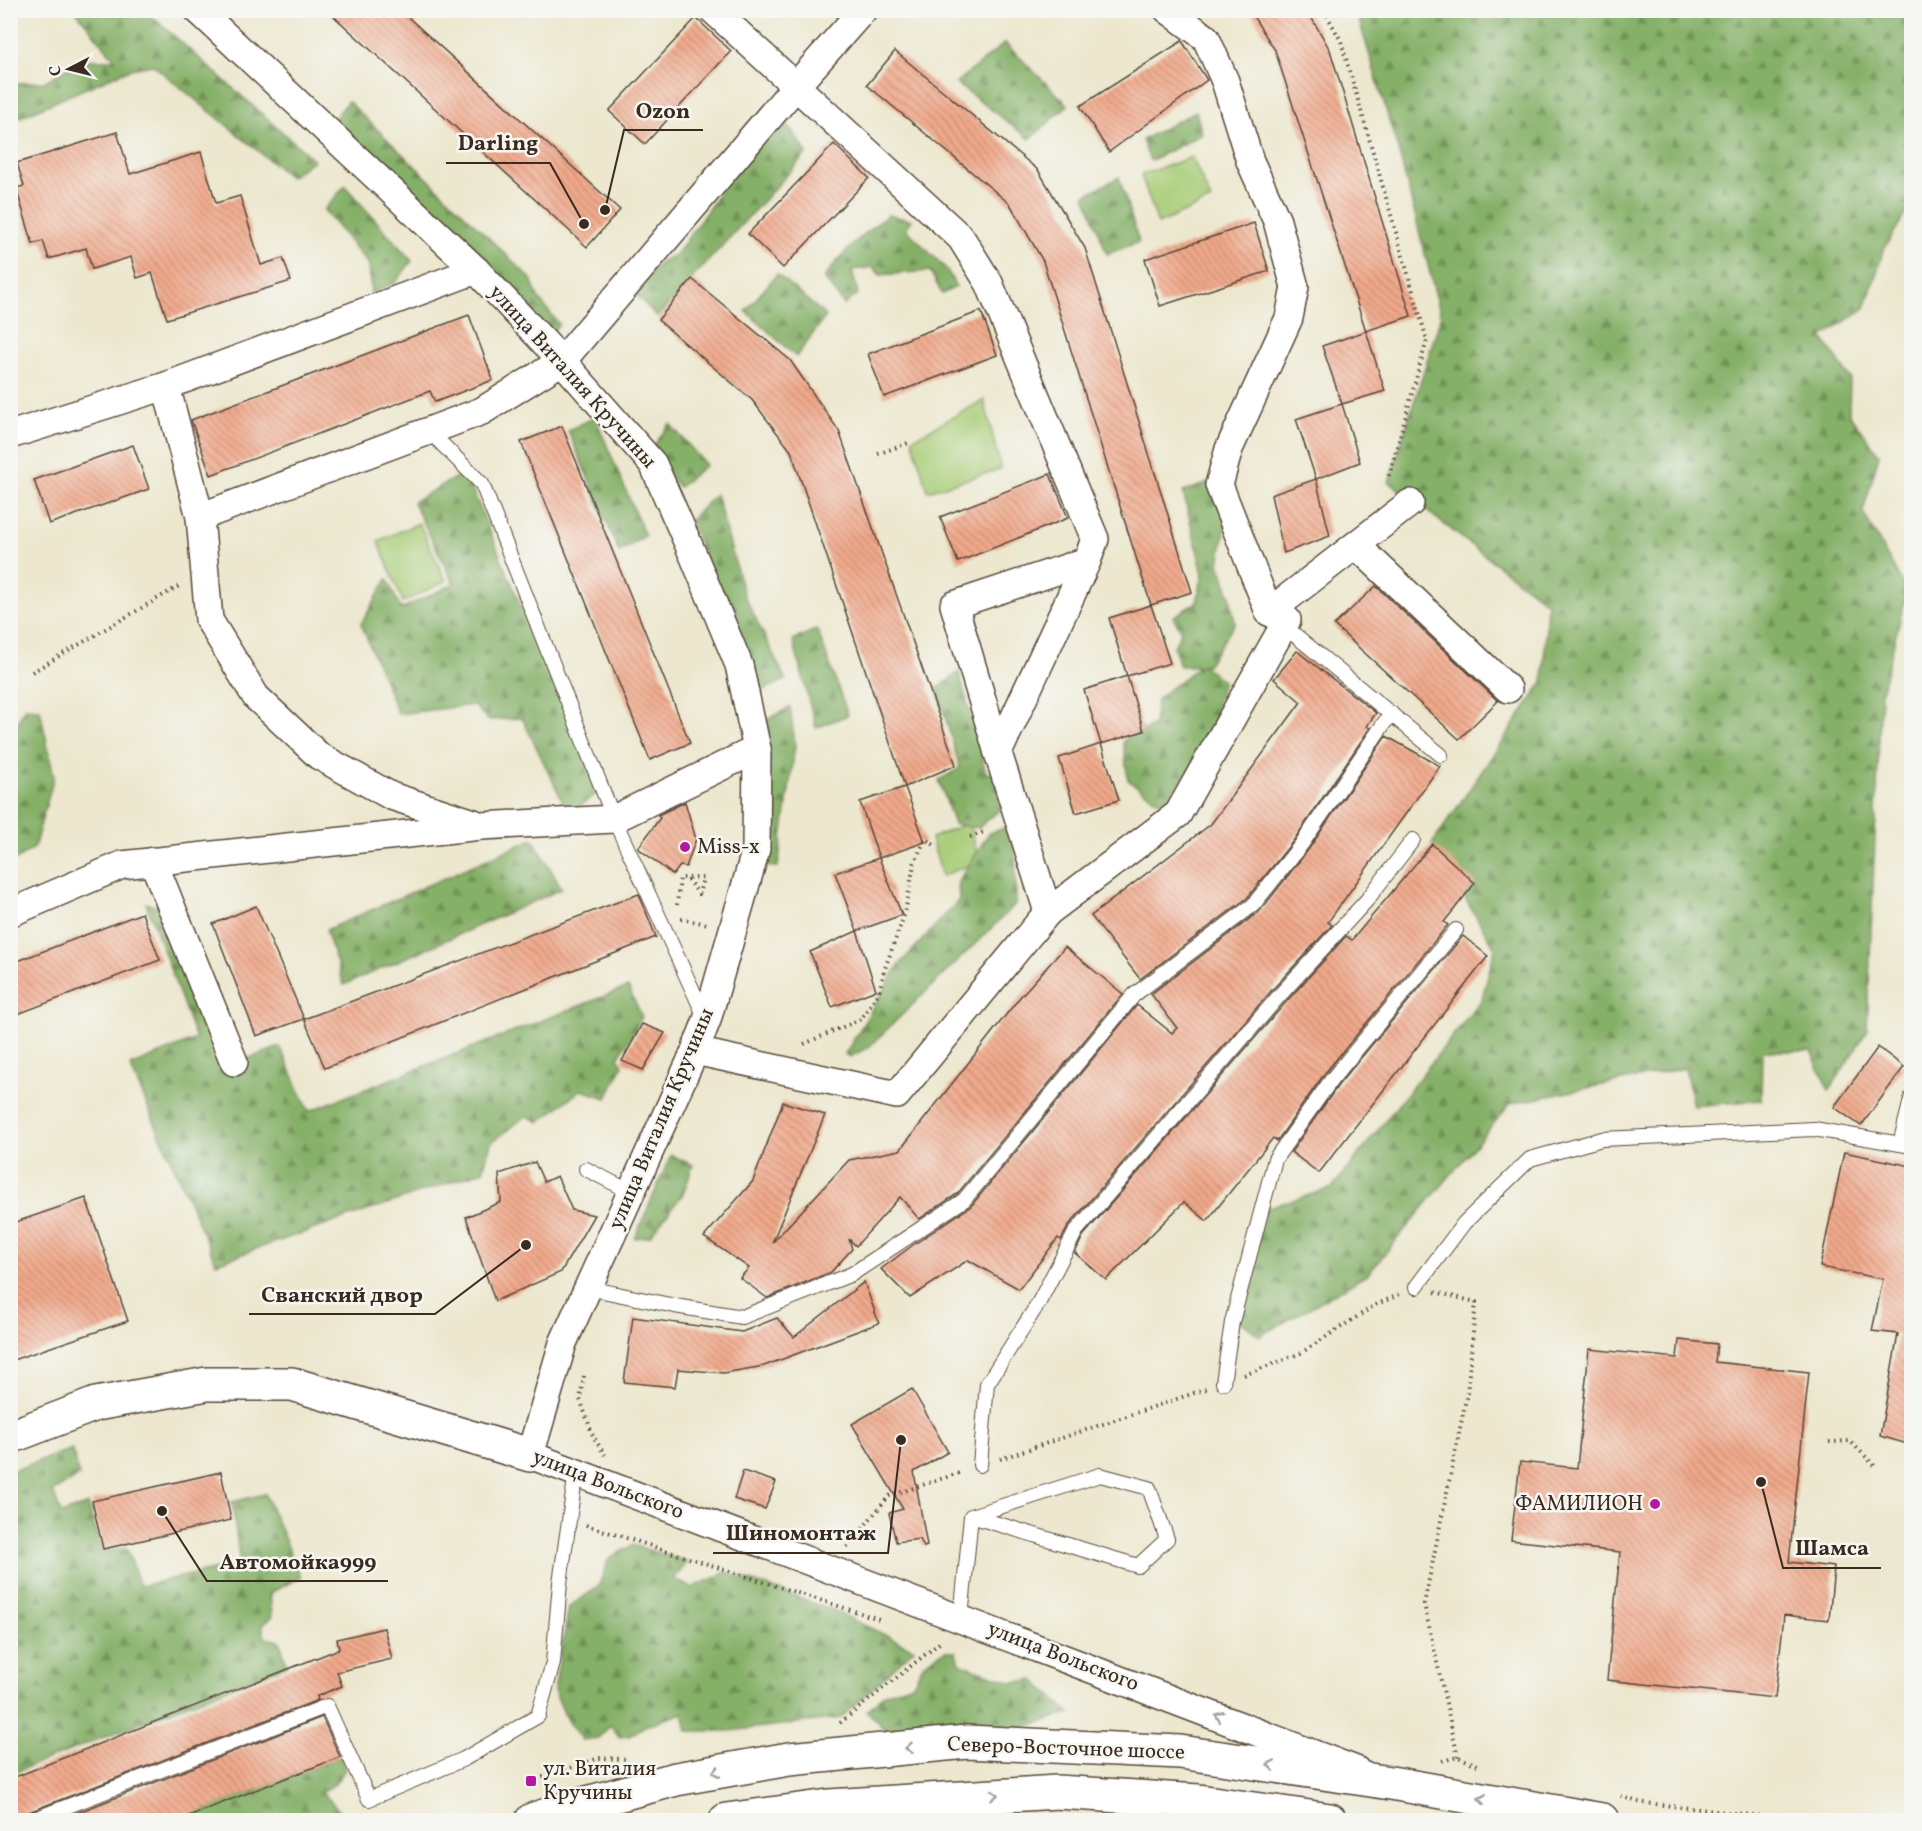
<svg xmlns="http://www.w3.org/2000/svg" width="1922" height="1831" font-family="Vollkorn,serif">
  <defs>
    <pattern id="forest-firs" width="22" height="20" patternUnits="userSpaceOnUse" patternTransform="scale(1.5)"><rect width="22" height="20" fill="#85b067"/><path d="M5 1l3.5 6h-7zM16 11l3.5 6h-7z" fill="#6e8f54"/></pattern>
    <pattern id="building-back-hatch" width="6" height="6" patternUnits="userSpaceOnUse" patternTransform="scale(1.5)"><rect width="6" height="6" fill="#f1a98b"/><path d="M-1 5l2 2M0 0l6 6M5-1l2 2" fill="none" stroke="#c48a71"/></pattern>
  </defs>
  <rect width="100%" height="100%" fill="#f6f6f2"/>
  <filter id="ink" filterUnits="userSpaceOnUse"><feTurbulence type="fractalNoise" baseFrequency=".0167" numOctaves="2"/><feDisplacementMap in="SourceGraphic" scale="12" xChannelSelector="R" yChannelSelector="G"/><feConvolveMatrix kernelMatrix="1 2 1 2 8 2 1 2 1" color-interpolation-filters="sRGB"/></filter>
  <filter id="wash" filterUnits="userSpaceOnUse"><feTurbulence type="fractalNoise" baseFrequency=".008" numOctaves="4" result="noise"/><feDisplacementMap in="SourceGraphic" scale="24" xChannelSelector="R" yChannelSelector="G"/><feGaussianBlur stdDeviation="1.35" result="paint"/><feColorMatrix in="noise" values="0 0 0 0 0 0 0 0 0 0 0 0 0 0 0 0 0 1.4 0 .05"/><feComposite in="paint" operator="in"/></filter>
  <g filter="url(#wash)">
    <rect width="100%" height="100%" fill="#ece7ce"/>
    <g fill="#a7cc76" stroke="#717b4a" stroke-width="1.5">
      <path d="M 1192,157 L 1211,200 L 1158,224 L 1141,175 Z"/>
      <path d="M 984,400 L 1001,469 L 928,491 L 912,439 Z"/>
      <path d="M 419,523 L 446,581 L 403,602 L 378,541 Z"/>
      <path d="M 969,823 L 979,861 L 942,876 L 931,838 Z"/>
    </g>
    <g fill="url(#forest-firs)" stroke="#606d42" stroke-width="1.5">
      <path d="M 76,11 L 146,11 L 314,160 L 290,177 L 153,65 L 130,69 L 11,121 L 11,83 L 44,82 L 81,60 L 115,60 Z"/>
      <path d="M 1359,11 L 1911,11 L 1911,205 L 1885,247 L 1865,308 L 1822,337 L 1850,378 L 1849,414 L 1879,455 L 1863,512 L 1907,592 L 1881,693 L 1867,1031 L 1829,1091 L 1811,1051 L 1762,1051 L 1761,1100 L 1693,1106 L 1685,1068 L 1510,1104 L 1367,1275 L 1260,1336 L 1239,1320 L 1266,1208 L 1332,1188 L 1482,999 L 1495,948 L 1432,844 L 1543,682 L 1547,603 L 1389,482 L 1441,316 L 1399,153 L 1359,20 Z"/>
      <path d="M 1005,43 L 1068,105 L 1030,139 L 956,83 Z"/>
      <path d="M 348,101 L 531,279 L 538,298 L 559,324 L 549,337 L 329,126 Z"/>
      <path d="M 1196,111 L 1202,134 L 1150,161 L 1142,140 Z"/>
      <path d="M 786,122 L 807,153 L 657,317 L 632,290 L 662,261 L 677,254 L 755,142 Z"/>
      <path d="M 1119,177 L 1139,242 L 1107,254 L 1085,195 Z"/>
      <path d="M 345,186 L 412,261 L 395,283 L 371,293 L 369,265 L 324,210 Z"/>
      <path d="M 888,215 L 912,220 L 906,229 L 947,270 L 956,287 L 942,294 L 930,271 L 880,275 L 873,267 L 852,270 L 858,294 L 844,305 L 824,278 C 842,253 863,233 888,215 Z"/>
      <path d="M 777,274 L 826,316 L 796,357 L 746,311 Z"/>
      <path d="M 595,417 L 645,536 L 619,552 L 568,430 Z"/>
      <path d="M 670,424 L 706,465 L 679,487 L 649,452 Z"/>
      <path d="M 465,472 L 599,792 L 569,814 L 522,718 L 488,720 L 473,705 L 398,714 L 361,624 L 387,579 L 401,609 L 454,584 L 413,502 Z"/>
      <path d="M 1208,483 L 1227,520 L 1219,563 L 1230,596 L 1235,623 L 1207,665 L 1202,665 L 1223,681 L 1215,711 L 1218,732 L 1163,804 L 1128,780 L 1123,741 L 1154,725 L 1157,699 L 1199,666 L 1180,666 L 1174,647 L 1181,631 L 1173,617 L 1197,602 L 1203,574 L 1183,492 Z"/>
      <path d="M 716,494 L 744,595 L 786,680 L 755,694 L 690,520 Z"/>
      <path d="M 817,629 L 848,715 L 816,728 L 793,640 Z"/>
      <path d="M 959,672 L 986,773 L 996,774 L 1001,809 L 978,828 L 954,824 L 939,780 L 960,768 L 937,689 Z"/>
      <path d="M 790,707 L 795,746 L 778,867 L 760,866 L 763,722 Z"/>
      <path d="M 24,708 L 40,709 L 54,777 L 34,848 L 11,863 L 11,738 Z"/>
      <path d="M 1015,825 L 1016,904 L 869,1047 L 850,1057 L 845,1054 L 899,965 L 959,900 L 958,882 L 989,833 Z"/>
      <path d="M 533,839 L 562,889 L 344,985 L 326,930 Z"/>
      <path d="M 146,903 L 180,916 L 239,1062 L 280,1047 L 309,1111 L 628,987 L 642,1017 L 618,1058 L 623,1065 L 607,1098 L 581,1090 L 539,1122 L 526,1116 L 491,1143 L 483,1171 L 216,1263 L 130,1066 L 196,1039 Z"/>
      <path d="M 671,1155 L 693,1165 L 683,1194 L 650,1236 L 635,1238 Z"/>
      <path d="M 72,1449 L 79,1476 L 53,1491 L 61,1514 L 88,1504 L 101,1552 L 127,1548 L 140,1586 L 240,1564 L 232,1502 L 265,1494 L 301,1577 L 270,1593 L 272,1617 L 262,1625 L 265,1638 L 280,1641 L 287,1665 L 11,1774 L 11,1471 Z"/>
      <path d="M 633,1545 L 688,1562 L 674,1579 L 692,1588 L 726,1572 L 833,1610 L 914,1649 L 841,1718 L 729,1731 L 687,1731 L 683,1713 L 645,1726 L 629,1736 L 619,1737 L 611,1725 L 598,1738 L 582,1740 L 567,1720 L 554,1690 L 569,1607 L 599,1586 L 609,1558 Z"/>
      <path d="M 944,1651 L 955,1651 L 961,1664 L 1012,1682 L 1034,1680 L 1070,1713 L 1026,1727 L 886,1731 L 867,1711 L 884,1694 L 913,1684 L 924,1663 Z"/>
      <path d="M 340,1757 L 345,1770 L 335,1784 L 322,1792 L 345,1817 L 345,1820 L 176,1820 Z"/>
    </g>
    <g id="blocks">
      <g fill="url(#building-back-hatch)">
        <path d="M 327,10 L 400,10 L 620,210 L 587,247 Z"/>
        <path d="M 1249,10 L 1307,10 L 1330,50 L 1411,316 L 1366,331 L 1275,50 Z"/>
        <path d="M 696,18 L 731,51 L 645,144 L 609,111 Z"/>
        <path d="M 1182,41 L 1207,80 L 1109,152 L 1080,106 Z"/>
        <path d="M 895,51 L 1038,170 L 1085,248 L 1192,592 L 1151,605 L 1043,261 L 1010,204 L 867,85 Z"/>
        <path d="M 117,132 L 130,174 L 201,152 L 216,203 L 240,196 L 261,265 L 283,258 L 291,281 L 167,319 L 152,273 L 137,278 L 131,257 L 92,269 L 86,248 L 49,259 L 43,241 L 33,244 L 16,188 L 24,186 L 17,163 Z"/>
        <path d="M 834,144 L 869,178 L 783,268 L 748,234 Z"/>
        <path d="M 1254,223 L 1269,271 L 1160,306 L 1145,259 Z"/>
        <path d="M 692,279 L 790,360 L 839,431 L 956,765 L 905,787 L 791,451 L 752,400 L 658,320 Z"/>
        <path d="M 981,311 L 997,355 L 884,397 L 868,354 Z"/>
        <path d="M 469,315 L 493,380 L 435,402 L 430,391 L 211,475 L 191,420 Z"/>
        <path d="M 1366,331 L 1385,391 L 1342,404 L 1322,346 Z"/>
        <path d="M 1342,404 L 1360,462 L 1316,479 L 1296,419 Z"/>
        <path d="M 562,426 L 690,743 L 650,760 L 521,442 Z"/>
        <path d="M 133,445 L 149,489 L 49,524 L 34,480 Z"/>
        <path d="M 1050,474 L 1068,518 L 958,562 L 940,517 Z"/>
        <path d="M 1316,479 L 1330,536 L 1284,553 L 1271,495 Z"/>
        <path d="M 1376,586 L 1498,701 L 1459,739 L 1334,625 Z"/>
        <path d="M 1151,605 L 1170,663 L 1127,676 L 1109,618 Z"/>
        <path d="M 1297,651 L 1376,713 L 1367,726 L 1370,728 L 1294,840 L 1247,898 L 1140,979 L 1091,916 L 1211,824 L 1301,702 L 1274,679 Z"/>
        <path d="M 1127,676 L 1144,731 L 1101,744 L 1084,690 Z"/>
        <path d="M 1386,736 L 1440,766 L 1328,922 L 1332,925 L 1272,990 L 1069,1225 L 1061,1240 L 1058,1238 L 1019,1289 L 968,1260 L 910,1298 L 881,1269 L 913,1245 L 971,1206 L 1137,1005 L 1172,1033 L 1177,1028 L 1151,994 L 1260,911 L 1308,850 Z"/>
        <path d="M 1101,744 L 1119,800 L 1076,813 L 1059,758 Z"/>
        <path d="M 905,787 L 925,842 L 879,858 L 860,802 Z"/>
        <path d="M 685,802 L 696,839 L 686,867 L 680,866 L 673,875 L 638,848 L 660,818 L 658,815 Z"/>
        <path d="M 1432,844 L 1475,883 L 1444,922 L 1448,925 L 1325,1073 L 1277,1141 L 1273,1138 L 1207,1221 L 1184,1202 L 1106,1280 L 1075,1253 L 1083,1236 L 1286,1002 L 1346,936 L 1352,940 Z"/>
        <path d="M 879,858 L 902,915 L 857,931 L 835,873 Z"/>
        <path d="M 639,894 L 656,937 L 325,1068 L 304,1019 Z"/>
        <path d="M 256,906 L 304,1019 L 256,1036 L 213,924 Z"/>
        <path d="M 142,913 L 160,960 L 10,1017 L 10,964 Z"/>
        <path d="M 857,931 L 876,990 L 832,1007 L 810,952 Z"/>
        <path d="M 1463,936 L 1488,956 L 1319,1173 L 1291,1152 L 1339,1084 Z"/>
        <path d="M 1065,947 L 1123,994 L 958,1193 L 919,1219 L 900,1197 L 856,1246 L 849,1239 L 852,1249 L 831,1272 L 767,1298 L 740,1278 L 749,1268 L 704,1237 L 753,1181 L 783,1102 L 825,1115 L 772,1243 L 849,1160 L 900,1150 L 1020,997 Z"/>
        <path d="M 642,1024 L 665,1033 L 643,1070 L 622,1061 Z"/>
        <path d="M 1878,1047 L 1904,1067 L 1861,1126 L 1834,1107 Z"/>
        <path d="M 1844,1152 L 1911,1166 L 1911,1445 L 1880,1436 L 1898,1334 L 1872,1331 L 1883,1279 L 1820,1267 Z"/>
        <path d="M 535,1162 L 544,1182 L 557,1176 L 572,1210 L 594,1215 L 561,1272 L 495,1301 L 466,1217 L 501,1202 L 499,1174 Z"/>
        <path d="M 86,1198 L 128,1321 L 10,1361 L 10,1224 Z"/>
        <path d="M 864,1282 L 879,1323 L 764,1366 L 724,1373 L 678,1369 L 675,1387 L 624,1382 L 633,1317 L 742,1332 L 777,1318 L 794,1337 Z"/>
        <path d="M 1679,1340 L 1717,1344 L 1715,1362 L 1809,1372 L 1789,1562 L 1834,1567 L 1829,1620 L 1784,1615 L 1775,1698 L 1607,1680 L 1620,1552 L 1511,1540 L 1520,1462 L 1577,1468 L 1589,1349 L 1677,1358 Z"/>
        <path d="M 912,1389 L 948,1452 L 914,1472 L 927,1546 L 924,1547 L 920,1539 L 896,1542 L 889,1513 L 903,1509 L 852,1424 Z"/>
        <path d="M 743,1471 L 776,1482 L 765,1509 L 734,1499 Z"/>
        <path d="M 221,1472 L 231,1520 L 103,1549 L 92,1501 Z"/>
        <path d="M 384,1628 L 392,1659 L 337,1672 L 342,1686 L 317,1696 L 318,1700 L 29,1812 L 25,1815 L 23,1821 L 10,1821 L 10,1779 L 339,1649 L 337,1639 Z"/>
        <path d="M 322,1717 L 340,1757 L 176,1821 L 56,1821 Z"/>
      </g>
    </g>
  </g>
  <g filter="url(#ink)">
    <use href="#blocks" fill-opacity="0" stroke="#564638" stroke-width="1.5"/>
    <g fill="none" stroke-linecap="round" stroke-linejoin="round">
      <g stroke="#564638" stroke-width="16">
        <g id="lane">
          <path d="M 429,431 L 482,484 L 614,819 L 706,1019"/>
          <path d="M 1284,626 L 1441,755"/>
          <path d="M 1900,1144 L 1912,1096"/>
          <path d="M 586,1169 L 631,1192"/>
          <path d="M 1416,1287 L 1464,1223 L 1530,1159 L 1602,1139 L 1814,1129 L 1912,1146"/>
          <path d="M 588,1288 L 675,1306 L 742,1317 L 852,1274 L 964,1200 L 1134,995 L 1253,905 L 1301,845 L 1391,713"/>
          <path d="M 1223,1383 L 1232,1322 L 1275,1159 L 1332,1079 L 1456,930"/>
          <path d="M 980,1465 L 987,1384 L 1038,1304 L 1076,1231 L 1279,996 L 1367,900 L 1413,840"/>
          <path d="M 961,1618 L 971,1516 L 1100,1475 L 1149,1488 L 1167,1539 L 1138,1566 L 971,1516"/>
          <path d="M 32,1820 L 327,1706 L 369,1799 L 464,1759 L 538,1716 L 553,1663 L 560,1583 L 576,1472"/>
        </g>
      </g>
      <g stroke="#564638" stroke-width="30">
        <g id="street">
          <path d="M 198,10 L 476,270 L 562,361 L 653,464 L 694,557 L 739,665 L 757,749 L 756,849 L 707,1020 L 695,1051 L 563,1343 L 530,1455 L 1356,1770"/>
          <path d="M 713,10 L 961,238 L 989,283 L 1095,539 L 1087,561 L 998,753 L 1048,912"/>
          <path d="M 166,386 L 200,517 L 209,620 L 256,697 L 319,756 L 391,796 L 474,823"/>
          <path d="M 10,435 L 166,386 L 476,270"/>
          <path d="M 200,517 L 482,411 L 562,361 L 795,87 L 863,10"/>
          <path d="M 1356,545 L 1508,689"/>
          <path d="M 1269,612 L 1410,503"/>
          <path d="M 998,753 L 954,605 L 1087,561"/>
          <path d="M 153,861 L 234,1062"/>
          <path d="M 10,913 L 122,865 L 481,826 L 614,819 L 757,749"/>
          <path d="M 695,1051 L 897,1095 L 1048,912 L 1178,814 L 1287,620 L 1269,612 L 1219,485 L 1229,449 L 1289,318 L 1295,287 L 1277,221 L 1250,161 L 1225,81 L 1206,38 L 1168,10"/>
        </g>
      </g>
      <g stroke="#564638" stroke-width="36">
        <path id="secondary" d="M 10,1437 L 96,1404 L 207,1384 L 292,1384 L 530,1455"/>
      </g>
      <g stroke="#564638" stroke-width="36">
        <g id="primary">
          <path d="M 532,1820 L 565,1809 L 676,1779 L 789,1759 L 967,1742 L 1180,1752 L 1391,1783 L 1602,1820"/>
          <path d="M 726,1820 L 829,1806 L 1057,1792 L 1199,1801 L 1330,1820"/>
        </g>
      </g>
      <g stroke="#564638" stroke-width="4" stroke-dasharray="1.5 4.5" stroke-linecap="butt">
        <path d="M 1324,10 L 1341,41 L 1427,340 L 1388,479"/>
        <path d="M 878,454 L 911,442"/>
        <path d="M 32,672 L 179,586"/>
        <path d="M 970,837 L 984,832"/>
        <path d="M 677,905 L 680,878 L 703,878 L 699,894 L 687,879"/>
        <path d="M 681,919 L 708,924"/>
        <path d="M 804,1044 L 861,1019 L 879,992 L 884,971 L 905,913 L 914,864 L 925,839 L 936,846"/>
        <path d="M 1435,1292 L 1476,1302 L 1467,1394 L 1424,1604 L 1458,1757"/>
        <path d="M 1244,1375 L 1301,1353 L 1377,1304 L 1399,1295"/>
        <path d="M 584,1376 L 580,1399 L 593,1436 L 605,1455"/>
        <path d="M 1829,1442 L 1850,1441 L 1876,1467"/>
        <path d="M 1000,1459 L 1206,1389"/>
        <path d="M 586,1525 L 882,1620"/>
        <path d="M 847,1547 L 889,1496 L 962,1472"/>
        <path d="M 840,1723 L 942,1641"/>
        <path d="M 1442,1761 L 1458,1757 L 1480,1766"/>
        <path d="M 531,1781 L 599,1758 L 628,1759"/>
        <path d="M 1621,1796 L 1637,1802 L 1796,1820"/>
      </g>
      <use href="#lane" stroke="#fff" stroke-width="14"/>
      <use href="#street" stroke="#fff" stroke-width="27"/>
      <use href="#secondary" stroke="#fff" stroke-width="33"/>
      <use href="#primary" stroke="#fff" stroke-width="33"/>
    </g>
    <defs><path id="oneway-chevron" d="M-2-3.5L2.5 0L-2 3.5" fill="none" stroke-width="1.6" stroke-linecap="round" stroke-linejoin="round" transform="scale(1.5)"/></defs>
    <g stroke="#a79f9a">
      <use href="#oneway-chevron" transform="translate(1219 1716) rotate(-159)"/>
      <use href="#oneway-chevron" transform="translate(909 1748) rotate(175)"/>
      <use href="#oneway-chevron" transform="translate(1271 1765) rotate(-171)"/>
      <use href="#oneway-chevron" transform="translate(716 1772) rotate(170)"/>
      <use href="#oneway-chevron" transform="translate(994 1795) rotate(-3)"/>
      <use href="#oneway-chevron" transform="translate(1482 1799) rotate(-170)"/>
    </g>
  </g>
  <g fill="#b5179e" stroke="#f6f6f2" stroke-width="2">
    <circle cx="685" cy="847" r="6"/>
    <circle cx="1655" cy="1504" r="6"/>
    <rect x="525" y="1775" width="12" height="12" rx="3"/>
  </g>
  <g text-anchor="middle" dominant-baseline="central" stroke-width="5" stroke-linejoin="round" paint-order="stroke">
    <g font-size="21" fill="#3b2a1e" stroke="#f6f6f2">
      <text transform="translate(572 377) rotate(48)">улица Виталия Кручины</text>
      <text transform="translate(662 1119) rotate(-67)">улица Виталия Кручины</text>
      <text transform="translate(608 1485) rotate(21)">улица Вольского</text>
      <text transform="translate(1063 1657) rotate(21)">улица Вольского</text>
      <text transform="translate(1066 1749) rotate(2)">Северо-Восточное шоссе</text>
    </g>
    <g font-size="21" fill="#3b2a1e" stroke="#f6f6f2" text-anchor="start">
      <text x="697" y="847">Miss-x</text>
      <text x="1643" y="1504" text-anchor="end">ФАМИЛИОН</text>
      <text x="543" y="1769">ул. Виталия<tspan x="543" dy="24">Кручины</tspan></text>
    </g>
  </g>
  <path fill="none" stroke="#3b2a1e" stroke-width="2" d="M605 210L624 130H703M584 224L550 163H446M526 1245L435 1314H249M901 1440L888 1553H713M1761 1482L1783 1568H1881M162 1511L207 1581H388"/>
  <g fill="#3b2a1e" stroke="#f6f6f2" stroke-width="2">
    <circle cx="605" cy="210" r="6"/>
    <circle cx="584" cy="224" r="6"/>
    <circle cx="526" cy="1245" r="6"/>
    <circle cx="901" cy="1440" r="6"/>
    <circle cx="1761" cy="1482" r="6"/>
    <circle cx="162" cy="1511" r="6"/>
  </g>
  <g font-size="22" text-anchor="middle" font-weight="bold" fill="#3b2a1e" stroke="#f6f6f2" stroke-width="5" stroke-linejoin="round" paint-order="stroke">
    <text x="663" y="118">Ozon</text>
    <text x="498" y="150">Darling</text>
    <text x="342" y="1302">Сванский двор</text>
    <text x="801" y="1540">Шиномонтаж</text>
    <text x="1832" y="1555">Шамса</text>
    <text x="298" y="1569">Автомойка999</text>
  </g>
  <rect width="1922" height="1831" fill="none" stroke="#f6f6f2" stroke-width="36"/>
  <g transform="translate(69 69) rotate(263)" stroke="#f6f6f2" stroke-width="4.5" paint-order="stroke">
  <path d="M0-4.5L10 22L0 15L-10 22Z" fill="#3b2a1e"/>
  <text y="-9" font-size="16" font-weight="bold" text-anchor="middle" fill="#3b2a1e">С</text>
  </g>
</svg>
